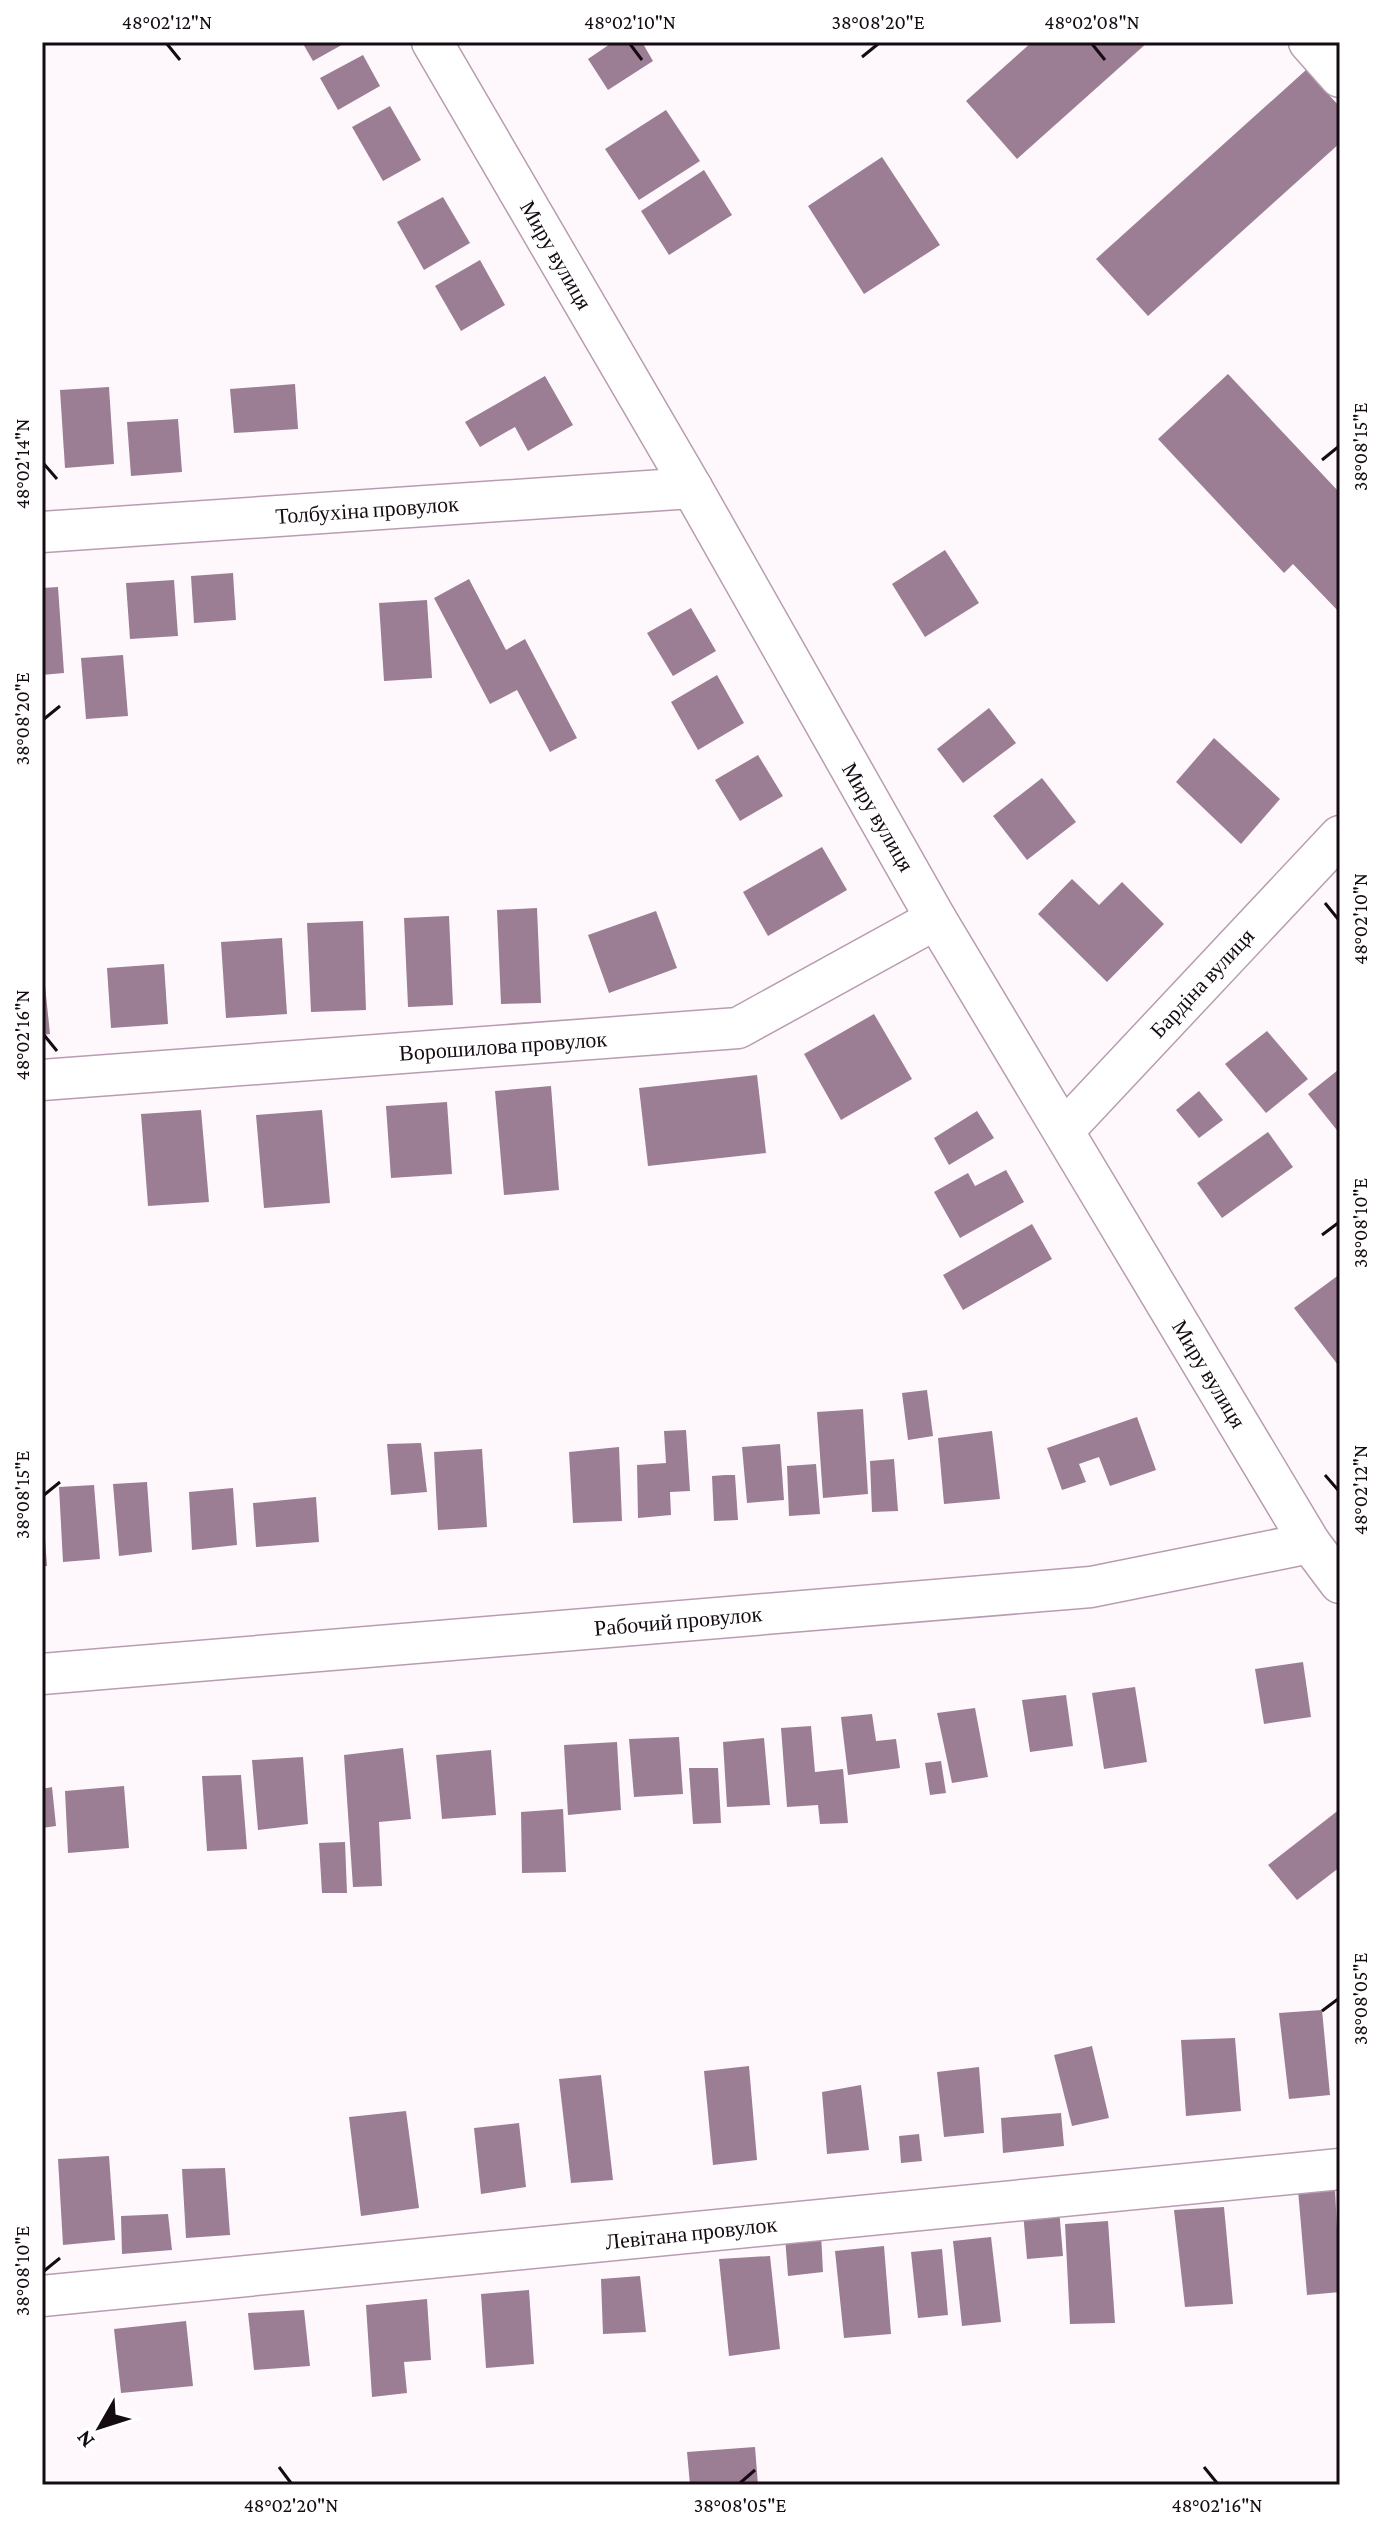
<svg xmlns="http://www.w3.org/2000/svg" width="1382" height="2527" font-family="'Crimson Pro',serif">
  <rect width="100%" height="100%" fill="#fef8fc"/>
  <g fill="#9b7e93">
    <path d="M 302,42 L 347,42 L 313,61 Z"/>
    <path d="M 613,42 L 642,42 L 653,61 L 608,90 L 588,59 Z"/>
    <path d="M 1032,42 L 1148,42 L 1017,159 L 966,101 Z"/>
    <path d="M 363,55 L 380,86 L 338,110 L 320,78 Z"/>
    <path d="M 1306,70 L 1340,107 L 1340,143 L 1148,316 L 1096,259 Z"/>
    <path d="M 390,106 L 421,160 L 383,181 L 352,127 Z"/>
    <path d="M 666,110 L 700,161 L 639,200 L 605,149 Z"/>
    <path d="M 882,157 L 940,245 L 864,294 L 808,206 Z"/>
    <path d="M 704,170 L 732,215 L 669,255 L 641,211 Z"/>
    <path d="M 443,197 L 470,243 L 424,270 L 397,222 Z"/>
    <path d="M 480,260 L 505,305 L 461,331 L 435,286 Z"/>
    <path d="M 1228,374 L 1340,493 L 1340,613 L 1293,564 L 1284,573 L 1158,439 Z"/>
    <path d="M 545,376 L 573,425 L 528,451 L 515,427 L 480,447 L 465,422 Z"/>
    <path d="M 295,384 L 298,429 L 234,433 L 230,389 Z"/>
    <path d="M 109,387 L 114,464 L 65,468 L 60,390 Z"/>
    <path d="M 178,419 L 182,472 L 131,476 L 127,422 Z"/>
    <path d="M 945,550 L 979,603 L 925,637 L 892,584 Z"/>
    <path d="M 233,573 L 236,620 L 194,623 L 191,576 Z"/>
    <path d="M 469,579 L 506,650 L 525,639 L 577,738 L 550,752 L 517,690 L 490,704 L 434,598 Z"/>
    <path d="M 174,580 L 178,636 L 130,639 L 126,583 Z"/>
    <path d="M 58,587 L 64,673 L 42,675 L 42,588 Z"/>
    <path d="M 427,600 L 432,678 L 384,681 L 379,603 Z"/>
    <path d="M 691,608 L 716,651 L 673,676 L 647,633 Z"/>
    <path d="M 123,655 L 128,716 L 86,719 L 81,658 Z"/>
    <path d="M 717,675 L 744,723 L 698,750 L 671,702 Z"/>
    <path d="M 989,708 L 1016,743 L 963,783 L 937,749 Z"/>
    <path d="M 1214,738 L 1280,799 L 1241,844 L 1176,782 Z"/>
    <path d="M 758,755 L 783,796 L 740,821 L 715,780 Z"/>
    <path d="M 1042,778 L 1076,822 L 1027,860 L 993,816 Z"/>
    <path d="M 822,847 L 847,890 L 768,936 L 743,892 Z"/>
    <path d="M 1072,879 L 1099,905 L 1122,882 L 1164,924 L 1107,982 L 1038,914 Z"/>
    <path d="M 537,908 L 541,1003 L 501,1004 L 497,910 Z"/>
    <path d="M 656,911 L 677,968 L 609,993 L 588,935 Z"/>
    <path d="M 449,916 L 453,1005 L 408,1007 L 404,918 Z"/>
    <path d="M 363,921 L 366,1010 L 311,1012 L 307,923 Z"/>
    <path d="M 282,938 L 287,1014 L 226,1018 L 221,942 Z"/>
    <path d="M 42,956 L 50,1034 L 42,1035 Z"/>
    <path d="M 164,964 L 168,1024 L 111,1028 L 107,968 Z"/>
    <path d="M 874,1014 L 912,1079 L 841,1120 L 804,1054 Z"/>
    <path d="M 1267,1031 L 1308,1079 L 1266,1113 L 1225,1064 Z"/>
    <path d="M 1338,1070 L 1340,1072 L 1340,1134 L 1308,1094 Z"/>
    <path d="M 757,1075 L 766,1153 L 648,1166 L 639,1088 Z"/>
    <path d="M 551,1086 L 559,1190 L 504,1195 L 495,1091 Z"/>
    <path d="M 1199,1091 L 1223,1120 L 1199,1138 L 1176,1110 Z"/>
    <path d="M 447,1102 L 452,1174 L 391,1178 L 386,1106 Z"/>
    <path d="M 201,1110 L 209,1202 L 148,1206 L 141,1114 Z"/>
    <path d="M 322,1110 L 330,1203 L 264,1208 L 256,1115 Z"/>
    <path d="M 977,1111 L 994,1138 L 949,1165 L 934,1138 Z"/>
    <path d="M 1268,1132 L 1293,1167 L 1222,1218 L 1197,1183 Z"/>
    <path d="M 1006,1170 L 1024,1202 L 960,1238 L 934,1192 L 968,1173 L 975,1186 Z"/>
    <path d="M 1032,1224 L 1052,1259 L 963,1310 L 943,1275 Z"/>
    <path d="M 1340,1274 L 1340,1363 L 1338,1365 L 1294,1308 Z"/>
    <path d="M 927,1390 L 933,1436 L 908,1440 L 902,1393 Z"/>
    <path d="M 863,1409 L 868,1494 L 823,1498 L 817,1412 Z"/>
    <path d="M 1137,1417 L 1156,1470 L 1110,1486 L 1099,1457 L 1079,1464 L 1086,1482 L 1062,1490 L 1047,1448 Z"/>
    <path d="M 686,1430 L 690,1491 L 670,1492 L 671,1515 L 638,1518 L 637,1465 L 666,1463 L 664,1431 Z"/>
    <path d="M 992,1431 L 1000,1499 L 944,1504 L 938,1438 Z"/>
    <path d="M 421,1443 L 427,1492 L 391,1495 L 387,1444 Z"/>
    <path d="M 780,1444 L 784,1500 L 747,1503 L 742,1447 Z"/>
    <path d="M 619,1447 L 622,1521 L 573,1523 L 569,1452 Z"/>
    <path d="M 482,1449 L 487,1527 L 438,1530 L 434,1452 Z"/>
    <path d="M 894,1459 L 898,1511 L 872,1512 L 870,1461 Z"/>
    <path d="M 816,1464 L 820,1514 L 789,1516 L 787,1466 Z"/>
    <path d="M 725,1475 L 735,1475 L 738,1520 L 714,1521 L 712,1476 Z"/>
    <path d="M 147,1482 L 152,1552 L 119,1556 L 113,1484 Z"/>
    <path d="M 94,1485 L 100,1559 L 63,1562 L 59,1487 Z"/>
    <path d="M 233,1488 L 237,1545 L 192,1550 L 189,1492 Z"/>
    <path d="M 316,1497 L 319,1542 L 256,1547 L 253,1503 Z"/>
    <path d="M 42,1526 L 44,1526 L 47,1566 L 42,1566 Z"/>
    <path d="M 1303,1662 L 1311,1717 L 1264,1724 L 1255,1669 Z"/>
    <path d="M 1135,1687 L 1147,1762 L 1104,1769 L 1092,1693 Z"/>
    <path d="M 1066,1695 L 1073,1746 L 1030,1752 L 1022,1700 Z"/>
    <path d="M 975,1708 L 988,1777 L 952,1783 L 937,1713 Z"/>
    <path d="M 872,1714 L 876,1741 L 896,1739 L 900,1768 L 848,1775 L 841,1717 Z"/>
    <path d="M 811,1726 L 815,1772 L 843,1769 L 848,1823 L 820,1824 L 818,1805 L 787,1807 L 781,1728 Z"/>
    <path d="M 679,1737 L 683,1794 L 634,1797 L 629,1739 Z"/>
    <path d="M 764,1738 L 770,1805 L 727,1807 L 723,1742 Z"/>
    <path d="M 617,1742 L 621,1810 L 568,1815 L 564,1745 Z"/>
    <path d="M 403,1748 L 411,1819 L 379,1822 L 382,1886 L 353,1887 L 344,1755 Z"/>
    <path d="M 491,1750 L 496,1815 L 442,1819 L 436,1755 Z"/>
    <path d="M 303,1757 L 308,1824 L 258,1830 L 252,1760 Z"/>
    <path d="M 941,1761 L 946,1793 L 930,1795 L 925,1763 Z"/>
    <path d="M 689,1768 L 718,1768 L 721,1823 L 693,1824 Z"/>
    <path d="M 241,1775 L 247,1849 L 207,1851 L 202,1776 Z"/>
    <path d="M 124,1786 L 129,1848 L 68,1853 L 65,1791 Z"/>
    <path d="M 52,1787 L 56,1826 L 42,1828 L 42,1789 Z"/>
    <path d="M 563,1809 L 566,1872 L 522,1873 L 521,1812 Z"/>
    <path d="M 1340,1809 L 1340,1867 L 1297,1900 L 1268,1865 Z"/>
    <path d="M 345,1842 L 347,1893 L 322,1893 L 319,1843 Z"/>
    <path d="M 1322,2010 L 1330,2095 L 1289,2099 L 1279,2013 Z"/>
    <path d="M 1235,2038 L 1241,2111 L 1186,2116 L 1181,2040 Z"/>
    <path d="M 1092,2046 L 1109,2118 L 1072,2126 L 1054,2055 Z"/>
    <path d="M 749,2066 L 757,2160 L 713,2165 L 704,2071 Z"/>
    <path d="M 979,2067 L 984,2133 L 944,2137 L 937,2072 Z"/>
    <path d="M 601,2075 L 613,2180 L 571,2183 L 559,2079 Z"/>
    <path d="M 861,2085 L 869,2150 L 827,2154 L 822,2092 Z"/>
    <path d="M 406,2111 L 419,2208 L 361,2216 L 349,2117 Z"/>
    <path d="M 1061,2113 L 1064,2146 L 1003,2153 L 1001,2118 Z"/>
    <path d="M 519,2123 L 526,2187 L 481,2194 L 474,2128 Z"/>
    <path d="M 919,2134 L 922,2161 L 901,2163 L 899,2136 Z"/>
    <path d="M 109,2156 L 115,2240 L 63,2245 L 58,2159 Z"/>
    <path d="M 225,2168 L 230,2235 L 186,2238 L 182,2169 Z"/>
    <path d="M 1335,2189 L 1340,2292 L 1307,2295 L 1298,2190 Z"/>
    <path d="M 1224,2207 L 1233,2304 L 1185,2307 L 1174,2210 Z"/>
    <path d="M 1059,2209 L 1063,2256 L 1027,2259 L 1023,2212 Z"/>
    <path d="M 168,2214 L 172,2250 L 122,2254 L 121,2216 Z"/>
    <path d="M 1108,2221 L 1115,2323 L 1070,2324 L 1065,2224 Z"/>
    <path d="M 821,2234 L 823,2272 L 788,2276 L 785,2237 Z"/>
    <path d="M 991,2237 L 1001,2322 L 962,2326 L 953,2241 Z"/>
    <path d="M 884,2246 L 891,2334 L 844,2338 L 835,2251 Z"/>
    <path d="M 942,2249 L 948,2315 L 918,2318 L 911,2252 Z"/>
    <path d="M 770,2256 L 780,2349 L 729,2356 L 719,2259 Z"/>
    <path d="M 640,2276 L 646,2332 L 603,2334 L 601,2279 Z"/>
    <path d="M 529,2290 L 534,2364 L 486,2368 L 481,2294 Z"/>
    <path d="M 427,2299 L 431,2360 L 404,2362 L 407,2393 L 372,2397 L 366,2305 Z"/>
    <path d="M 304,2310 L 310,2366 L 254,2370 L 248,2313 Z"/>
    <path d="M 186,2321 L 193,2386 L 121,2393 L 114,2329 Z"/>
    <path d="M 755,2447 L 758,2485 L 690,2485 L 687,2452 Z"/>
  </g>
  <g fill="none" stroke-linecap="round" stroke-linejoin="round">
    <g stroke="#b99cb1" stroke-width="43">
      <g id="street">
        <path d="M 432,42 L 692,488 L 936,919 L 1310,1543 L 1340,1583"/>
        <path d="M 1309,42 L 1340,77"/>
        <path d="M 42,532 L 692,488"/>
        <path d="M 42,1080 L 738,1028 L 936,919"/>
        <path d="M 1064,1130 L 1340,836"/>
        <path d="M 42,1674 L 1091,1587 L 1310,1543"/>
        <path d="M 42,2296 L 1340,2169"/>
      </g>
    </g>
    <use href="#street" stroke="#fff" stroke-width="40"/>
  </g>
  <path fill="none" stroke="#150b13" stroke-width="3" d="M 167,44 L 180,60M 630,44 L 642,60M 1092,44 L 1105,60M 862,57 L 878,44M 1322,460 L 1338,447M 44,464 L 57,479M 44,719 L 60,706M 1325,903 L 1338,919M 44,1035 L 57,1051M 1322,1235 L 1338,1223M 1325,1475 L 1338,1490M 44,1495 L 60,1482M 1322,2011 L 1338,1999M 44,2271 L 60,2258M 279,2467 L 291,2483M 1204,2467 L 1217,2483M 740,2483 L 755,2470"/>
  <g text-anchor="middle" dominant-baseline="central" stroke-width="8" stroke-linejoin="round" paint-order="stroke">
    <g font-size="22" fill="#150b13" stroke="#fff">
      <text transform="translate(556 255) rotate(60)">Миру вулиця</text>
      <text transform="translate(367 510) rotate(-4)">Толбухіна провулок</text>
      <text transform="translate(878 817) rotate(60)">Миру вулиця</text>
      <text transform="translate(1202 983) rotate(-47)">Бардіна вулиця</text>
      <text transform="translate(503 1046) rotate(-4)">Ворошилова провулок</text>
      <text transform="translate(1209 1374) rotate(59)">Миру вулиця</text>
      <text transform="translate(678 1621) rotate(-5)">Рабочий провулок</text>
      <text transform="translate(691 2233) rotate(-6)">Левітана провулок</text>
    </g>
  </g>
  <rect width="1382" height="2527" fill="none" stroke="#ffffff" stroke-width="88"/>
  <g transform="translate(100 2427) rotate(231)" stroke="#ffffff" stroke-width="6" paint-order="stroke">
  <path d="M0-6L14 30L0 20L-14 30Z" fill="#150b13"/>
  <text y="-12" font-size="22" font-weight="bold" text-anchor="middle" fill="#150b13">N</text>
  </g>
  <rect x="44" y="44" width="1294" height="2439" fill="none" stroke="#150b13" stroke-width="3"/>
  <g font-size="20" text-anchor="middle" fill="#150b13">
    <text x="167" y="29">48°02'12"N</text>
    <text x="630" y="29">48°02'10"N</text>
    <text x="878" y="29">38°08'20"E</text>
    <text x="1092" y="29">48°02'08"N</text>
    <text transform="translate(1360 447) rotate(-90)" y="7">38°08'15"E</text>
    <text transform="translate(22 464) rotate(-90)" y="7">48°02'14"N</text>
    <text transform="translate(22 719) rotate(-90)" y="7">38°08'20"E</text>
    <text transform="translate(1360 919) rotate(-90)" y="7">48°02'10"N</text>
    <text transform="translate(22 1035) rotate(-90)" y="7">48°02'16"N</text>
    <text transform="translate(1360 1223) rotate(-90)" y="7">38°08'10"E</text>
    <text transform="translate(1360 1490) rotate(-90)" y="7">48°02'12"N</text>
    <text transform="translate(22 1495) rotate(-90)" y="7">38°08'15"E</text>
    <text transform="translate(1360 1999) rotate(-90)" y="7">38°08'05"E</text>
    <text transform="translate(22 2271) rotate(-90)" y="7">38°08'10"E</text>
    <text x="291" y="2512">48°02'20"N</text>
    <text x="740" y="2512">38°08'05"E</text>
    <text x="1217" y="2512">48°02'16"N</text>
  </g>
</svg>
